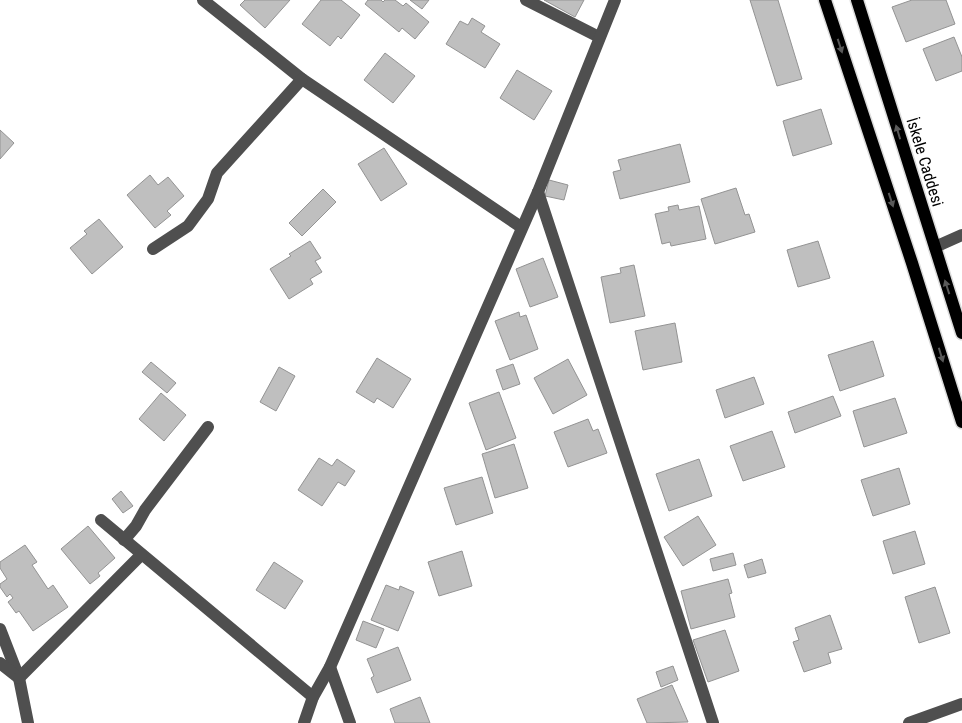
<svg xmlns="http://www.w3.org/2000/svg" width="962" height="723" font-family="'Roboto Condensed',sans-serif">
  <rect width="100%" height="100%" fill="#fff"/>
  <g fill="#bfbfbf" stroke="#939393">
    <path d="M 245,0 L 290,0 L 265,28 L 240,5 Z"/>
    <path d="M 321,0 L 341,0 L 360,15 L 341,39 L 338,36 L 330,46 L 302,24 Z"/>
    <path d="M 368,0 L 381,0 L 383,2 L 385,0 L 395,0 L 403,6 L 406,3 L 429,22 L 415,39 L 402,28 L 399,32 L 365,4 Z"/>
    <path d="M 410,0 L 429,0 L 422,9 Z"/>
    <path d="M 544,0 L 584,0 L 575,17 Z"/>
    <path d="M 750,0 L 778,0 L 802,79 L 777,86 Z"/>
    <path d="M 912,0 L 946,0 L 955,24 L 906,42 L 892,7 Z"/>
    <path d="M 472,18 L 485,26 L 481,32 L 500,44 L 485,68 L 446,44 L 460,21 L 468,25 Z"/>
    <path d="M 954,37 L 962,57 L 962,71 L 936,81 L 923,49 Z"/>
    <path d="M 385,53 L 415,76 L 393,103 L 364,80 Z"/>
    <path d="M 517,70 L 552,91 L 534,120 L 500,98 Z"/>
    <path d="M 821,109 L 832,144 L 793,156 L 783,121 Z"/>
    <path d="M 0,130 L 14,143 L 0,159 Z"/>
    <path d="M 680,144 L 690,182 L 620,199 L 613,172 L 621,170 L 618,160 Z"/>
    <path d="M 384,148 L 407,184 L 381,201 L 358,164 Z"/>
    <path d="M 150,175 L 158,185 L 168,177 L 184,196 L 167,211 L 171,215 L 155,228 L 127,195 Z"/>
    <path d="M 549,180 L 568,185 L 564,200 L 545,196 Z"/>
    <path d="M 736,188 L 745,215 L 749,214 L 755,232 L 715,244 L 701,199 Z"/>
    <path d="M 323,189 L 336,202 L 302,236 L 289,223 Z"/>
    <path d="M 678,205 L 679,210 L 699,206 L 706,239 L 671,246 L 670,242 L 662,244 L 655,214 L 669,211 L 668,207 Z"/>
    <path d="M 99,219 L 123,247 L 92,274 L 70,248 L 87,234 L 84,231 Z"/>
    <path d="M 310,241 L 321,258 L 315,261 L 322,272 L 310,279 L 313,284 L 289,299 L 270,269 L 291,256 L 289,254 Z"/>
    <path d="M 818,241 L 830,278 L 798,287 L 787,250 Z"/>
    <path d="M 543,258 L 558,297 L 530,307 L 516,269 Z"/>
    <path d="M 634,265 L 645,316 L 610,323 L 601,277 L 621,273 L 620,268 Z"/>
    <path d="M 519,312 L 520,317 L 526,315 L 538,349 L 510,360 L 495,321 Z"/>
    <path d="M 675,323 L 682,362 L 643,370 L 635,331 Z"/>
    <path d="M 873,341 L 884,376 L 840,391 L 828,355 Z"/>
    <path d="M 377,358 L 411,379 L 393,408 L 377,398 L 374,403 L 356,392 Z"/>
    <path d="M 568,359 L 587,395 L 553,414 L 534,378 Z"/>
    <path d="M 151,362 L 176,383 L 167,393 L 142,372 Z"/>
    <path d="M 513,364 L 520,384 L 503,390 L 496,370 Z"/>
    <path d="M 279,367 L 295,376 L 276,411 L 260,402 Z"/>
    <path d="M 754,377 L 764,404 L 725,418 L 716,390 Z"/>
    <path d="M 499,392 L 516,438 L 486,450 L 469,403 Z"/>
    <path d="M 161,393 L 186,415 L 164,441 L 139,419 Z"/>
    <path d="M 833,396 L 841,416 L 795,433 L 788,412 Z"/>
    <path d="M 895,398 L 907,433 L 864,447 L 853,411 Z"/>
    <path d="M 588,419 L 593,431 L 598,429 L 607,453 L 568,467 L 554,432 Z"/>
    <path d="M 772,431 L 785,467 L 743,481 L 730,446 Z"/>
    <path d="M 514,444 L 528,488 L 495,498 L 482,454 Z"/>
    <path d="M 319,458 L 332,466 L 337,459 L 355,471 L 345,486 L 338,482 L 322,506 L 298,490 Z"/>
    <path d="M 699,459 L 712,496 L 669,511 L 656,474 Z"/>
    <path d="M 899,468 L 910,504 L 873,516 L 861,480 Z"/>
    <path d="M 482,477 L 493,513 L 456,525 L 444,488 Z"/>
    <path d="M 121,491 L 133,506 L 123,513 L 112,499 Z"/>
    <path d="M 698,516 L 716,545 L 683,566 L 664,537 Z"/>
    <path d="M 88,526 L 115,558 L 98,573 L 100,576 L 90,584 L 61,549 Z"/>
    <path d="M 915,531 L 925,564 L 893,574 L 883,541 Z"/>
    <path d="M 25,545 L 37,562 L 32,565 L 48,589 L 53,585 L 68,607 L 33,631 L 19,611 L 16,613 L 8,602 L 13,598 L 10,594 L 7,597 L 0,587 L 0,584 L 7,579 L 0,568 L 0,562 Z"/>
    <path d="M 462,551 L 472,586 L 439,596 L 428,562 Z"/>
    <path d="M 733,553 L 736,565 L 713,571 L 710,559 Z"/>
    <path d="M 762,559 L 766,573 L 748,578 L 744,565 Z"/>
    <path d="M 274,562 L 303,581 L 285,609 L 256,590 Z"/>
    <path d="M 728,579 L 732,593 L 729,594 L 735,617 L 691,629 L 681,591 Z"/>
    <path d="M 386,585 L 399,590 L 400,586 L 414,592 L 398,631 L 371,620 Z"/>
    <path d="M 935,587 L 950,633 L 919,643 L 905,597 Z"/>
    <path d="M 830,615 L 842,649 L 828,653 L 831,663 L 804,672 L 793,642 L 799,640 L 795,628 Z"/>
    <path d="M 363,621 L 384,629 L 376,648 L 356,640 Z"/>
    <path d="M 725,630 L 739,671 L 708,682 L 693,640 Z"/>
    <path d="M 398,647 L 411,680 L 377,693 L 371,678 L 374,676 L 367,659 Z"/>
    <path d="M 673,666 L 678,680 L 661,687 L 656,672 Z"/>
    <path d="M 672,685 L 688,722 L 647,723 L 637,699 Z"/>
    <path d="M 420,697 L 430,723 L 395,723 L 390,709 Z"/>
  </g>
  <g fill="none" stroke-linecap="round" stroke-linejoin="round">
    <g stroke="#dbdbdb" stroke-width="15">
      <g id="major">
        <path d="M 825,0 L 912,263 L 962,422"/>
        <path d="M 857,0 L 962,333"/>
      </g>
    </g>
    <g stroke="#4f4f4f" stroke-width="12">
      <path d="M 203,0 L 302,79 L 521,227"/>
      <path d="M 526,0 L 599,37"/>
      <path d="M 538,192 L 713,723"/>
      <path d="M 935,247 L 962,235"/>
      <path d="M 153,249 L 188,226 L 208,199 L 217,173 L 302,79"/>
      <path d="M 101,520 L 313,697"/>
      <path d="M 124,540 L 136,526 L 145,510 L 208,427"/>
      <path d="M 0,629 L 19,678 L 28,723"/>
      <path d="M 0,663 L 19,678"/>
      <path d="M 330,667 L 350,723"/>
      <path d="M 19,678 L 141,555"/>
      <path d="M 304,723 L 313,697 L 330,667 L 538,192 L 615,0"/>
      <path d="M 909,723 L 962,704"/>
    </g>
    <use href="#major" stroke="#000" stroke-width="12"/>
  </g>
  <defs><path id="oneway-solid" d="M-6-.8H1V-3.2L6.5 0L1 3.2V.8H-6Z" transform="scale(1.25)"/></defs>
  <g fill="#595959">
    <use href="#oneway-solid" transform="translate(840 46) rotate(72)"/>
    <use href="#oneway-solid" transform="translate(898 132) rotate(-107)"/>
    <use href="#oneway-solid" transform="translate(891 200) rotate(72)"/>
    <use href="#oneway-solid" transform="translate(947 287) rotate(-108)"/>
    <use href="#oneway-solid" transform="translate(941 355) rotate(73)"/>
  </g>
  <g text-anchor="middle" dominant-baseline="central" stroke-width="4.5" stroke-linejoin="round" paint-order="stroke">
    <g font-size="16" fill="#000" stroke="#fff">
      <text transform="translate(925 162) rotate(73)">İskele Caddesi</text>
    </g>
  </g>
</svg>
